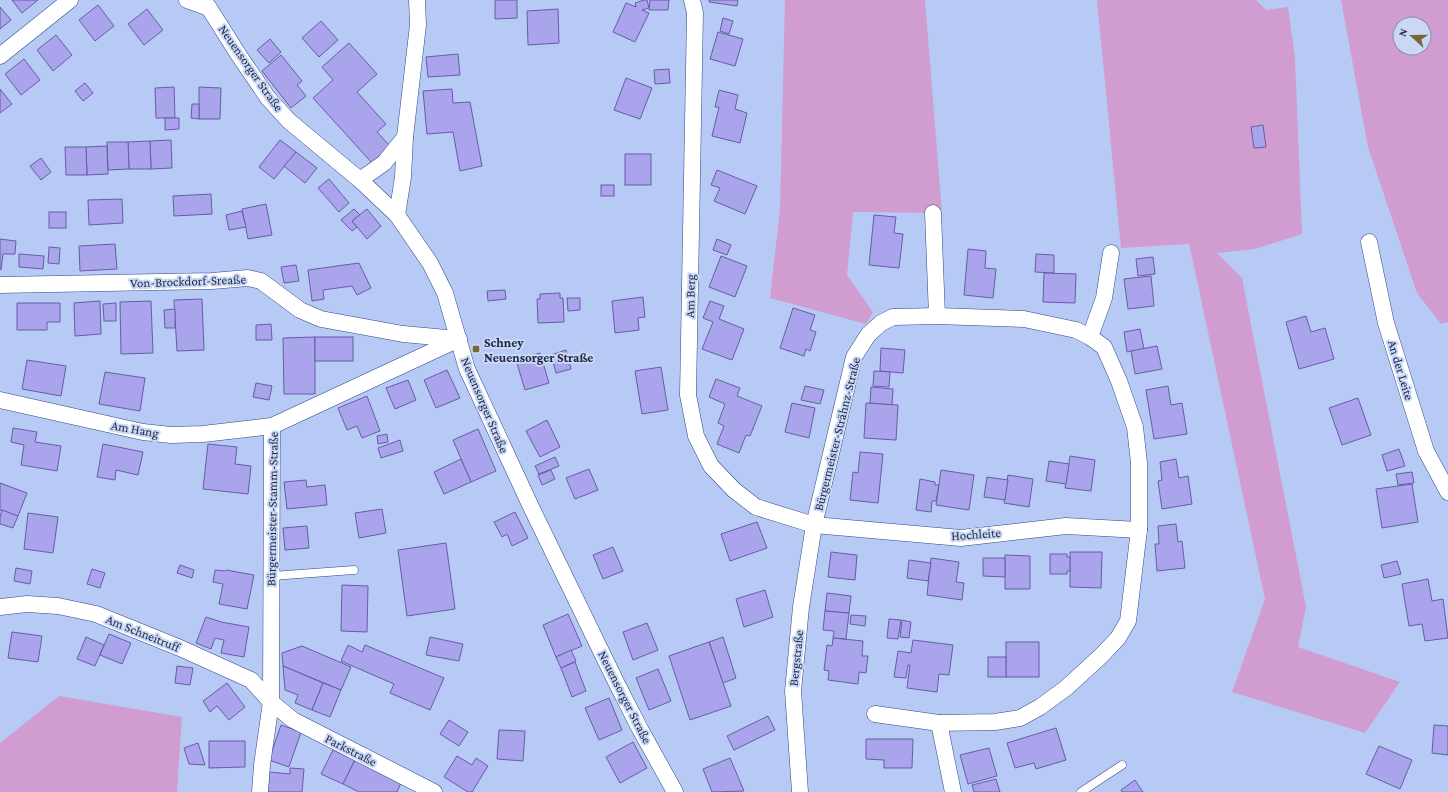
<svg xmlns="http://www.w3.org/2000/svg" width="1448" height="792" font-family="'Crimson Pro',serif">
  <rect width="100%" height="100%" fill="#b7caf6"/>
  <g fill="#d19cd0" fill-rule="evenodd">
    <path d="M 785,0 L 925,0 L 942,213 L 853,212 L 847,275 L 873,312 L 866,324 L 770,298 L 780,210 Z"/>
    <path d="M 1097,0 L 1256,0 L 1266,10 L 1288,7 L 1295,58 L 1302,234 L 1255,249 L 1217,253 L 1242,278 L 1306,607 L 1298,647 L 1400,682 L 1365,733 L 1232,692 L 1265,599 L 1189,243 L 1189,244 L 1121,248 Z"/>
    <path d="M 1341,0 L 1448,0 L 1448,322 L 1441,324 L 1417,293 L 1368,147 ZM 1400,24 L 1424,24 L 1424,48 L 1400,48 Z"/>
    <path d="M 59,696 L 182,717 L 177,792 L 0,792 L 0,743 Z"/>
  </g>
  <g fill="#a9a4eb" stroke="#655ea4">
    <path d="M 12,0 L 38,0 L 22,13 Z"/>
    <path d="M 495,0 L 517,0 L 517,18 L 495,19 Z"/>
    <path d="M 644,0 L 647,0 L 649,8 L 642,10 L 649,13 L 635,42 L 613,32 L 626,3 L 636,7 L 635,3 Z"/>
    <path d="M 650,0 L 669,0 L 668,10 L 649,10 Z"/>
    <path d="M 709,0 L 738,0 L 737,6 L 709,2 Z"/>
    <path d="M 98,5 L 114,26 L 95,41 L 79,20 Z"/>
    <path d="M 0,7 L 11,20 L 0,29 Z"/>
    <path d="M 147,9 L 163,30 L 144,45 L 128,24 Z"/>
    <path d="M 558,9 L 559,43 L 528,45 L 527,11 Z"/>
    <path d="M 723,18 L 733,21 L 729,34 L 720,31 Z"/>
    <path d="M 321,21 L 338,40 L 319,57 L 302,38 Z"/>
    <path d="M 718,32 L 743,39 L 735,66 L 710,59 Z"/>
    <path d="M 56,35 L 72,55 L 53,71 L 37,50 Z"/>
    <path d="M 270,39 L 281,52 L 269,63 L 257,50 Z"/>
    <path d="M 349,43 L 377,74 L 357,92 L 386,124 L 377,132 L 390,146 L 372,163 L 313,98 L 333,80 L 322,67 Z"/>
    <path d="M 458,54 L 460,75 L 428,77 L 426,57 Z"/>
    <path d="M 281,55 L 302,81 L 297,85 L 306,96 L 291,108 L 262,71 Z"/>
    <path d="M 24,59 L 40,80 L 21,95 L 5,74 Z"/>
    <path d="M 669,69 L 670,83 L 655,84 L 654,70 Z"/>
    <path d="M 626,78 L 652,88 L 640,119 L 614,110 Z"/>
    <path d="M 85,83 L 93,93 L 83,101 L 75,91 Z"/>
    <path d="M 174,87 L 175,118 L 156,118 L 155,88 Z"/>
    <path d="M 199,87 L 221,88 L 220,119 L 199,119 Z"/>
    <path d="M 0,89 L 12,104 L 0,113 Z"/>
    <path d="M 452,89 L 453,103 L 470,102 L 482,166 L 460,171 L 453,132 L 427,134 L 423,91 Z"/>
    <path d="M 719,90 L 738,95 L 735,109 L 747,113 L 740,143 L 712,136 L 719,107 L 715,107 Z"/>
    <path d="M 192,104 L 199,104 L 199,119 L 191,118 Z"/>
    <path d="M 165,118 L 179,118 L 179,129 L 165,130 Z"/>
    <path d="M 1263,125 L 1266,147 L 1254,148 L 1251,127 Z"/>
    <path d="M 171,140 L 172,168 L 151,169 L 150,141 Z"/>
    <path d="M 280,140 L 296,152 L 274,179 L 259,167 Z"/>
    <path d="M 150,141 L 151,169 L 129,169 L 128,142 Z"/>
    <path d="M 107,142 L 128,142 L 129,169 L 108,170 Z"/>
    <path d="M 107,146 L 108,174 L 87,175 L 86,147 Z"/>
    <path d="M 65,147 L 86,147 L 87,175 L 66,175 Z"/>
    <path d="M 296,152 L 317,168 L 305,183 L 284,166 Z"/>
    <rect x="625" y="154" width="26" height="31"/>
    <path d="M 41,158 L 51,172 L 41,180 L 30,166 Z"/>
    <path d="M 717,170 L 757,186 L 745,214 L 714,201 L 720,188 L 711,185 Z"/>
    <path d="M 329,179 L 349,203 L 339,212 L 318,188 Z"/>
    <rect x="601" y="185" width="13" height="11"/>
    <path d="M 211,194 L 212,214 L 174,216 L 173,196 Z"/>
    <path d="M 122,199 L 123,223 L 89,225 L 88,200 Z"/>
    <path d="M 266,204 L 272,235 L 248,239 L 242,209 Z"/>
    <path d="M 354,209 L 360,215 L 352,221 L 357,227 L 352,231 L 341,220 Z"/>
    <path d="M 367,209 L 381,226 L 367,239 L 352,221 Z"/>
    <path d="M 242,211 L 246,227 L 229,230 L 226,215 Z"/>
    <rect x="49" y="212" width="17" height="16"/>
    <path d="M 874,215 L 896,217 L 894,233 L 903,234 L 899,268 L 869,265 Z"/>
    <path d="M 0,239 L 16,241 L 15,254 L 3,254 L 1,270 L 0,269 Z"/>
    <path d="M 717,239 L 731,245 L 727,255 L 713,250 Z"/>
    <path d="M 115,244 L 117,269 L 80,271 L 79,246 Z"/>
    <path d="M 49,247 L 60,248 L 59,264 L 48,263 Z"/>
    <path d="M 968,249 L 986,251 L 985,268 L 996,269 L 993,298 L 964,295 Z"/>
    <path d="M 19,254 L 44,256 L 43,269 L 19,267 Z"/>
    <path d="M 1036,254 L 1054,255 L 1054,273 L 1035,272 Z"/>
    <path d="M 721,256 L 747,266 L 735,297 L 709,287 Z"/>
    <path d="M 1153,257 L 1155,274 L 1138,276 L 1136,259 Z"/>
    <path d="M 359,263 L 371,288 L 357,295 L 352,286 L 323,290 L 324,299 L 312,301 L 308,270 Z"/>
    <path d="M 296,265 L 299,281 L 284,283 L 281,267 Z"/>
    <path d="M 1044,273 L 1076,274 L 1075,303 L 1043,302 Z"/>
    <path d="M 1151,276 L 1154,306 L 1128,309 L 1124,279 Z"/>
    <path d="M 505,290 L 506,299 L 488,301 L 487,291 Z"/>
    <path d="M 560,293 L 560,298 L 563,298 L 564,322 L 538,323 L 537,299 L 540,299 L 540,294 Z"/>
    <path d="M 643,297 L 645,317 L 638,318 L 639,330 L 615,333 L 612,301 Z"/>
    <path d="M 567,298 L 580,298 L 580,310 L 568,311 Z"/>
    <path d="M 202,299 L 204,350 L 177,351 L 174,300 Z"/>
    <path d="M 100,301 L 101,334 L 75,336 L 74,303 Z"/>
    <path d="M 151,301 L 153,353 L 121,354 L 120,302 Z"/>
    <path d="M 710,301 L 724,306 L 719,319 L 744,329 L 732,360 L 702,349 L 713,322 L 703,318 Z"/>
    <path d="M 17,303 L 60,303 L 60,322 L 47,322 L 47,330 L 17,330 Z"/>
    <path d="M 116,303 L 116,321 L 104,321 L 103,304 Z"/>
    <path d="M 793,308 L 815,315 L 810,330 L 816,332 L 810,351 L 806,349 L 804,356 L 780,348 Z"/>
    <path d="M 175,309 L 175,328 L 165,328 L 164,310 Z"/>
    <path d="M 1306,316 L 1311,332 L 1325,328 L 1334,359 L 1299,369 L 1286,322 Z"/>
    <path d="M 271,324 L 272,340 L 256,340 L 256,325 Z"/>
    <path d="M 1140,329 L 1144,349 L 1127,352 L 1124,332 Z"/>
    <path d="M 315,337 L 315,394 L 284,394 L 283,338 Z"/>
    <rect x="315" y="337" width="38" height="24"/>
    <path d="M 1157,346 L 1162,369 L 1135,374 L 1131,351 Z"/>
    <path d="M 881,348 L 905,350 L 903,373 L 880,371 Z"/>
    <path d="M 566,350 L 571,369 L 556,373 L 551,355 Z"/>
    <path d="M 540,353 L 549,383 L 525,390 L 516,360 Z"/>
    <path d="M 27,360 L 66,366 L 61,396 L 22,389 Z"/>
    <path d="M 661,367 L 668,410 L 642,414 L 635,371 Z"/>
    <path d="M 447,370 L 460,398 L 436,408 L 424,380 Z"/>
    <path d="M 874,371 L 890,372 L 889,387 L 873,386 Z"/>
    <path d="M 105,372 L 145,378 L 140,411 L 99,404 Z"/>
    <path d="M 716,379 L 740,388 L 737,396 L 762,406 L 750,436 L 746,435 L 739,453 L 717,444 L 724,426 L 718,423 L 725,404 L 709,397 Z"/>
    <path d="M 408,380 L 416,400 L 395,409 L 386,388 Z"/>
    <path d="M 256,383 L 272,386 L 269,400 L 253,397 Z"/>
    <path d="M 805,386 L 824,390 L 820,404 L 801,400 Z"/>
    <path d="M 1168,386 L 1171,405 L 1182,403 L 1187,434 L 1154,439 L 1146,390 Z"/>
    <path d="M 871,387 L 893,389 L 892,405 L 870,403 Z"/>
    <path d="M 367,396 L 380,431 L 362,438 L 357,426 L 347,430 L 338,408 Z"/>
    <path d="M 1358,398 L 1371,435 L 1342,445 L 1329,408 Z"/>
    <path d="M 792,403 L 815,408 L 809,438 L 785,432 Z"/>
    <path d="M 866,403 L 898,405 L 896,440 L 864,438 Z"/>
    <path d="M 547,420 L 560,447 L 540,457 L 526,431 Z"/>
    <path d="M 13,428 L 37,432 L 35,442 L 61,446 L 57,471 L 21,465 L 24,445 L 11,442 Z"/>
    <path d="M 478,429 L 496,471 L 471,482 L 453,440 Z"/>
    <path d="M 387,434 L 388,442 L 378,444 L 377,436 Z"/>
    <path d="M 400,440 L 403,451 L 381,458 L 378,448 Z"/>
    <path d="M 103,444 L 143,452 L 138,475 L 116,470 L 115,480 L 97,477 Z"/>
    <path d="M 208,444 L 237,447 L 235,464 L 251,466 L 248,494 L 203,489 Z"/>
    <path d="M 1399,449 L 1405,466 L 1387,471 L 1382,455 Z"/>
    <path d="M 860,452 L 883,454 L 878,503 L 850,500 L 853,472 L 858,473 Z"/>
    <path d="M 1070,456 L 1095,460 L 1091,491 L 1065,488 Z"/>
    <path d="M 555,457 L 559,466 L 539,474 L 535,466 Z"/>
    <path d="M 461,459 L 471,482 L 444,494 L 434,472 Z"/>
    <path d="M 1176,459 L 1179,478 L 1188,476 L 1192,504 L 1162,509 L 1158,481 L 1162,480 L 1160,462 Z"/>
    <path d="M 1049,461 L 1069,464 L 1066,484 L 1046,481 Z"/>
    <path d="M 589,469 L 598,490 L 575,499 L 566,478 Z"/>
    <path d="M 551,470 L 555,479 L 542,485 L 538,475 Z"/>
    <path d="M 941,470 L 974,475 L 969,510 L 936,505 Z"/>
    <path d="M 1412,472 L 1414,483 L 1398,485 L 1396,474 Z"/>
    <path d="M 1008,475 L 1033,479 L 1029,507 L 1004,503 Z"/>
    <path d="M 987,477 L 1008,480 L 1005,500 L 984,497 Z"/>
    <path d="M 920,479 L 935,482 L 935,485 L 939,485 L 936,501 L 932,501 L 931,512 L 916,510 Z"/>
    <path d="M 306,480 L 307,487 L 325,485 L 327,505 L 287,509 L 284,482 Z"/>
    <path d="M 0,483 L 27,493 L 18,516 L 0,510 Z"/>
    <path d="M 1412,484 L 1418,522 L 1382,528 L 1376,489 Z"/>
    <path d="M 382,509 L 386,533 L 359,538 L 355,513 Z"/>
    <path d="M 2,510 L 18,516 L 13,528 L 0,524 L 0,517 Z"/>
    <path d="M 515,512 L 528,538 L 512,546 L 507,534 L 502,537 L 494,522 Z"/>
    <path d="M 28,513 L 58,517 L 53,553 L 24,549 Z"/>
    <path d="M 757,522 L 767,548 L 730,561 L 721,534 Z"/>
    <path d="M 1176,524 L 1178,542 L 1182,541 L 1185,568 L 1157,571 L 1155,544 L 1159,544 L 1158,526 Z"/>
    <path d="M 307,526 L 309,548 L 285,550 L 283,528 Z"/>
    <path d="M 446,543 L 455,609 L 407,616 L 398,550 Z"/>
    <path d="M 613,547 L 623,571 L 603,579 L 593,555 Z"/>
    <path d="M 831,552 L 857,555 L 855,580 L 828,577 Z"/>
    <path d="M 1070,552 L 1102,552 L 1101,588 L 1070,587 Z"/>
    <path d="M 1050,554 L 1067,554 L 1067,557 L 1070,557 L 1070,571 L 1067,571 L 1067,574 L 1050,574 Z"/>
    <path d="M 1005,555 L 1030,556 L 1030,589 L 1005,589 Z"/>
    <path d="M 931,558 L 959,562 L 956,582 L 964,583 L 962,600 L 927,595 Z"/>
    <path d="M 983,558 L 1005,558 L 1005,577 L 983,576 Z"/>
    <path d="M 909,560 L 931,563 L 928,581 L 907,578 Z"/>
    <path d="M 1397,561 L 1401,574 L 1384,578 L 1381,565 Z"/>
    <path d="M 180,565 L 194,570 L 192,578 L 177,573 Z"/>
    <path d="M 16,568 L 32,571 L 30,584 L 14,581 Z"/>
    <path d="M 92,569 L 105,573 L 100,588 L 87,584 Z"/>
    <path d="M 215,570 L 225,571 L 226,570 L 254,575 L 247,609 L 219,604 L 223,584 L 213,582 Z"/>
    <path d="M 1428,579 L 1432,601 L 1443,599 L 1448,638 L 1425,641 L 1422,624 L 1409,626 L 1402,584 Z"/>
    <path d="M 342,585 L 368,586 L 367,632 L 341,631 Z"/>
    <path d="M 765,590 L 773,617 L 744,627 L 736,599 Z"/>
    <path d="M 827,593 L 851,596 L 849,613 L 825,611 Z"/>
    <path d="M 825,611 L 849,613 L 846,639 L 833,638 L 834,631 L 823,630 Z"/>
    <path d="M 568,614 L 582,646 L 556,657 L 543,625 Z"/>
    <path d="M 851,615 L 866,616 L 865,626 L 850,624 Z"/>
    <path d="M 206,617 L 221,622 L 249,627 L 244,657 L 221,653 L 224,640 L 215,638 L 211,649 L 196,643 Z"/>
    <path d="M 889,619 L 901,620 L 898,639 L 887,638 Z"/>
    <path d="M 902,620 L 911,622 L 909,638 L 900,637 Z"/>
    <path d="M 647,623 L 658,650 L 633,660 L 623,632 Z"/>
    <path d="M 12,632 L 42,636 L 38,662 L 8,658 Z"/>
    <path d="M 109,634 L 131,643 L 122,664 L 100,655 Z"/>
    <path d="M 86,637 L 104,645 L 95,666 L 77,659 Z"/>
    <path d="M 430,637 L 463,644 L 459,661 L 426,655 Z"/>
    <path d="M 723,637 L 736,678 L 723,683 L 709,642 Z"/>
    <path d="M 833,638 L 863,641 L 862,656 L 868,656 L 866,673 L 859,672 L 858,684 L 828,680 L 829,671 L 824,670 L 827,645 L 832,646 Z"/>
    <path d="M 913,640 L 953,645 L 949,675 L 939,674 L 937,692 L 907,688 L 910,665 L 908,665 L 906,678 L 894,677 L 898,651 L 911,653 Z"/>
    <path d="M 709,642 L 731,706 L 690,720 L 669,656 Z"/>
    <rect x="1006" y="642" width="33" height="35"/>
    <path d="M 348,645 L 362,652 L 365,645 L 444,678 L 430,710 L 390,693 L 394,684 L 341,661 Z"/>
    <path d="M 302,646 L 351,667 L 341,690 L 283,666 L 282,653 Z"/>
    <path d="M 571,650 L 576,661 L 561,668 L 556,657 Z"/>
    <rect x="988" y="657" width="18" height="20"/>
    <path d="M 575,662 L 586,691 L 572,697 L 561,668 Z"/>
    <path d="M 177,666 L 193,668 L 190,685 L 175,683 Z"/>
    <path d="M 283,666 L 323,683 L 312,710 L 295,703 L 298,695 L 285,690 Z"/>
    <path d="M 658,669 L 671,701 L 649,710 L 636,678 Z"/>
    <path d="M 227,683 L 245,707 L 229,720 L 217,706 L 210,712 L 203,701 Z"/>
    <path d="M 323,683 L 341,690 L 330,717 L 312,710 Z"/>
    <path d="M 609,698 L 622,730 L 599,740 L 585,708 Z"/>
    <path d="M 768,716 L 775,730 L 734,750 L 727,736 Z"/>
    <path d="M 449,720 L 468,732 L 459,746 L 440,734 Z"/>
    <path d="M 281,725 L 301,732 L 289,767 L 269,760 Z"/>
    <path d="M 1434,725 L 1448,726 L 1448,755 L 1432,753 Z"/>
    <path d="M 1056,728 L 1066,760 L 1036,769 L 1034,763 L 1015,768 L 1007,743 Z"/>
    <path d="M 499,730 L 525,731 L 523,761 L 497,759 Z"/>
    <path d="M 866,739 L 913,739 L 912,768 L 884,768 L 884,760 L 866,759 Z"/>
    <path d="M 209,741 L 245,741 L 245,767 L 209,768 Z"/>
    <path d="M 633,742 L 647,768 L 620,783 L 606,757 Z"/>
    <path d="M 198,743 L 205,765 L 189,764 L 184,748 Z"/>
    <path d="M 1379,746 L 1412,760 L 1400,789 L 1366,774 Z"/>
    <path d="M 989,748 L 997,776 L 968,784 L 960,755 Z"/>
    <path d="M 333,750 L 355,760 L 343,784 L 321,774 Z"/>
    <path d="M 457,756 L 472,765 L 476,758 L 488,766 L 472,792 L 468,792 L 444,777 Z"/>
    <path d="M 730,758 L 744,791 L 712,792 L 703,769 Z"/>
    <path d="M 355,760 L 401,783 L 397,792 L 359,792 L 343,784 Z"/>
    <path d="M 290,768 L 304,769 L 302,792 L 268,792 L 269,772 L 290,774 Z"/>
    <path d="M 996,779 L 1000,792 L 974,792 L 972,785 Z"/>
    <path d="M 1135,780 L 1143,792 L 1122,792 L 1121,790 Z"/>
  </g>
  <g fill="none" stroke-linecap="round" stroke-linejoin="round">
    <g stroke="#2f4685" stroke-width="9">
      <g id="service">
        <path d="M 272,576 L 354,570"/>
        <path d="M 1081,792 L 1122,765"/>
      </g>
    </g>
    <g stroke="#2f4685" stroke-width="17">
      <g id="minor">
        <path d="M 187,0 L 209,8"/>
        <path d="M 203,0 L 209,8 L 238,54 L 268,98 L 289,121 L 360,180 L 397,215 L 430,263 L 445,293 L 467,369 L 532,509 L 617,684 L 640,729 L 675,792"/>
        <path d="M 692,0 L 695,13 L 688,395 L 696,436 L 711,466 L 734,490 L 756,507 L 814,525 L 961,538 L 1066,526 L 1139,530"/>
        <path d="M 0,56 L 70,0"/>
        <path d="M 360,180 L 384,163 L 405,137"/>
        <path d="M 933,213 L 937,316"/>
        <path d="M 397,215 L 403,177 L 405,137 L 418,25 L 417,0"/>
        <path d="M 1369,242 L 1386,323 L 1426,451 L 1448,492"/>
        <path d="M 0,285 L 212,281 L 248,278 L 261,281 L 300,310 L 321,319 L 403,334 L 458,339"/>
        <path d="M 1090,337 L 1104,298 L 1111,253"/>
        <path d="M 0,400 L 143,432 L 171,435 L 203,434 L 272,426"/>
        <path d="M 0,607 L 27,604 L 58,606 L 96,614 L 180,648 L 251,680 L 271,702 L 293,720 L 434,792"/>
        <path d="M 939,723 L 953,792"/>
        <path d="M 260,792 L 262,765 L 271,702 L 272,426 L 459,339"/>
        <path d="M 800,792 L 793,691 L 801,607 L 814,525 L 854,357 L 868,335 L 881,323 L 893,317 L 937,316 L 1024,319 L 1076,330 L 1090,337 L 1104,347 L 1119,381 L 1135,427 L 1139,463 L 1139,530 L 1128,621 L 1118,638 L 1101,656 L 1066,688 L 1040,707 L 1020,718 L 995,722 L 939,723 L 875,714"/>
      </g>
    </g>
    <use href="#service" stroke="#fff" stroke-width="8"/>
    <use href="#minor" stroke="#fff" stroke-width="16"/>
  </g>
  <rect fill="#7b6636" stroke="#cad7f5" stroke-width="1.5" x="472" y="345" width="8" height="8" rx="2"/>
  <g text-anchor="middle" dominant-baseline="central" stroke-width="4" stroke-linejoin="round" paint-order="stroke">
    <g font-size="13" fill="#1c2744" stroke="#cad7f5">
      <text transform="translate(251 68) rotate(55)">Neuensorger Straße</text>
      <text transform="translate(188 281) rotate(-2)">Von-Brockdorf-Sreaße</text>
      <text transform="translate(690 296) rotate(-89)">Am Berg</text>
      <text transform="translate(1401 370) rotate(73)">An der Leite</text>
      <text transform="translate(485 405) rotate(67)">Neuensorger Straße</text>
      <text transform="translate(135 429) rotate(10)">Am Hang</text>
      <text transform="translate(837 434) rotate(-76)">Bürgermeister-Strähnz-Straße</text>
      <text transform="translate(272 509) rotate(-89)">Bürgermeister-Stamm-Straße</text>
      <text transform="translate(976 534) rotate(-4)">Hochleite</text>
      <text transform="translate(143 633) rotate(22)">Am Schneitruff</text>
      <text transform="translate(796 658) rotate(-84)">Bergstraße</text>
      <text transform="translate(625 697) rotate(63)">Neuensorger Straße</text>
      <text transform="translate(351 750) rotate(27)">Parkstraße</text>
    </g>
    <g font-size="13" font-weight="bold" fill="#1c2744" stroke="#cad7f5" text-anchor="start">
      <text x="484" y="342">Schney<tspan x="484" dy="15">Neuensorger Straße</tspan></text>
    </g>
  </g>
  <g transform="translate(1412 36) rotate(291)"><circle r="19" fill="#cad7f5" stroke="#8491ae"/>
  <path d="M0-3L7 15L0 10L-7 15Z" fill="#7b6636"/>
  <text y="-6" font-size="11" font-weight="bold" text-anchor="middle" fill="#1c2744">N</text>
  </g>
</svg>
